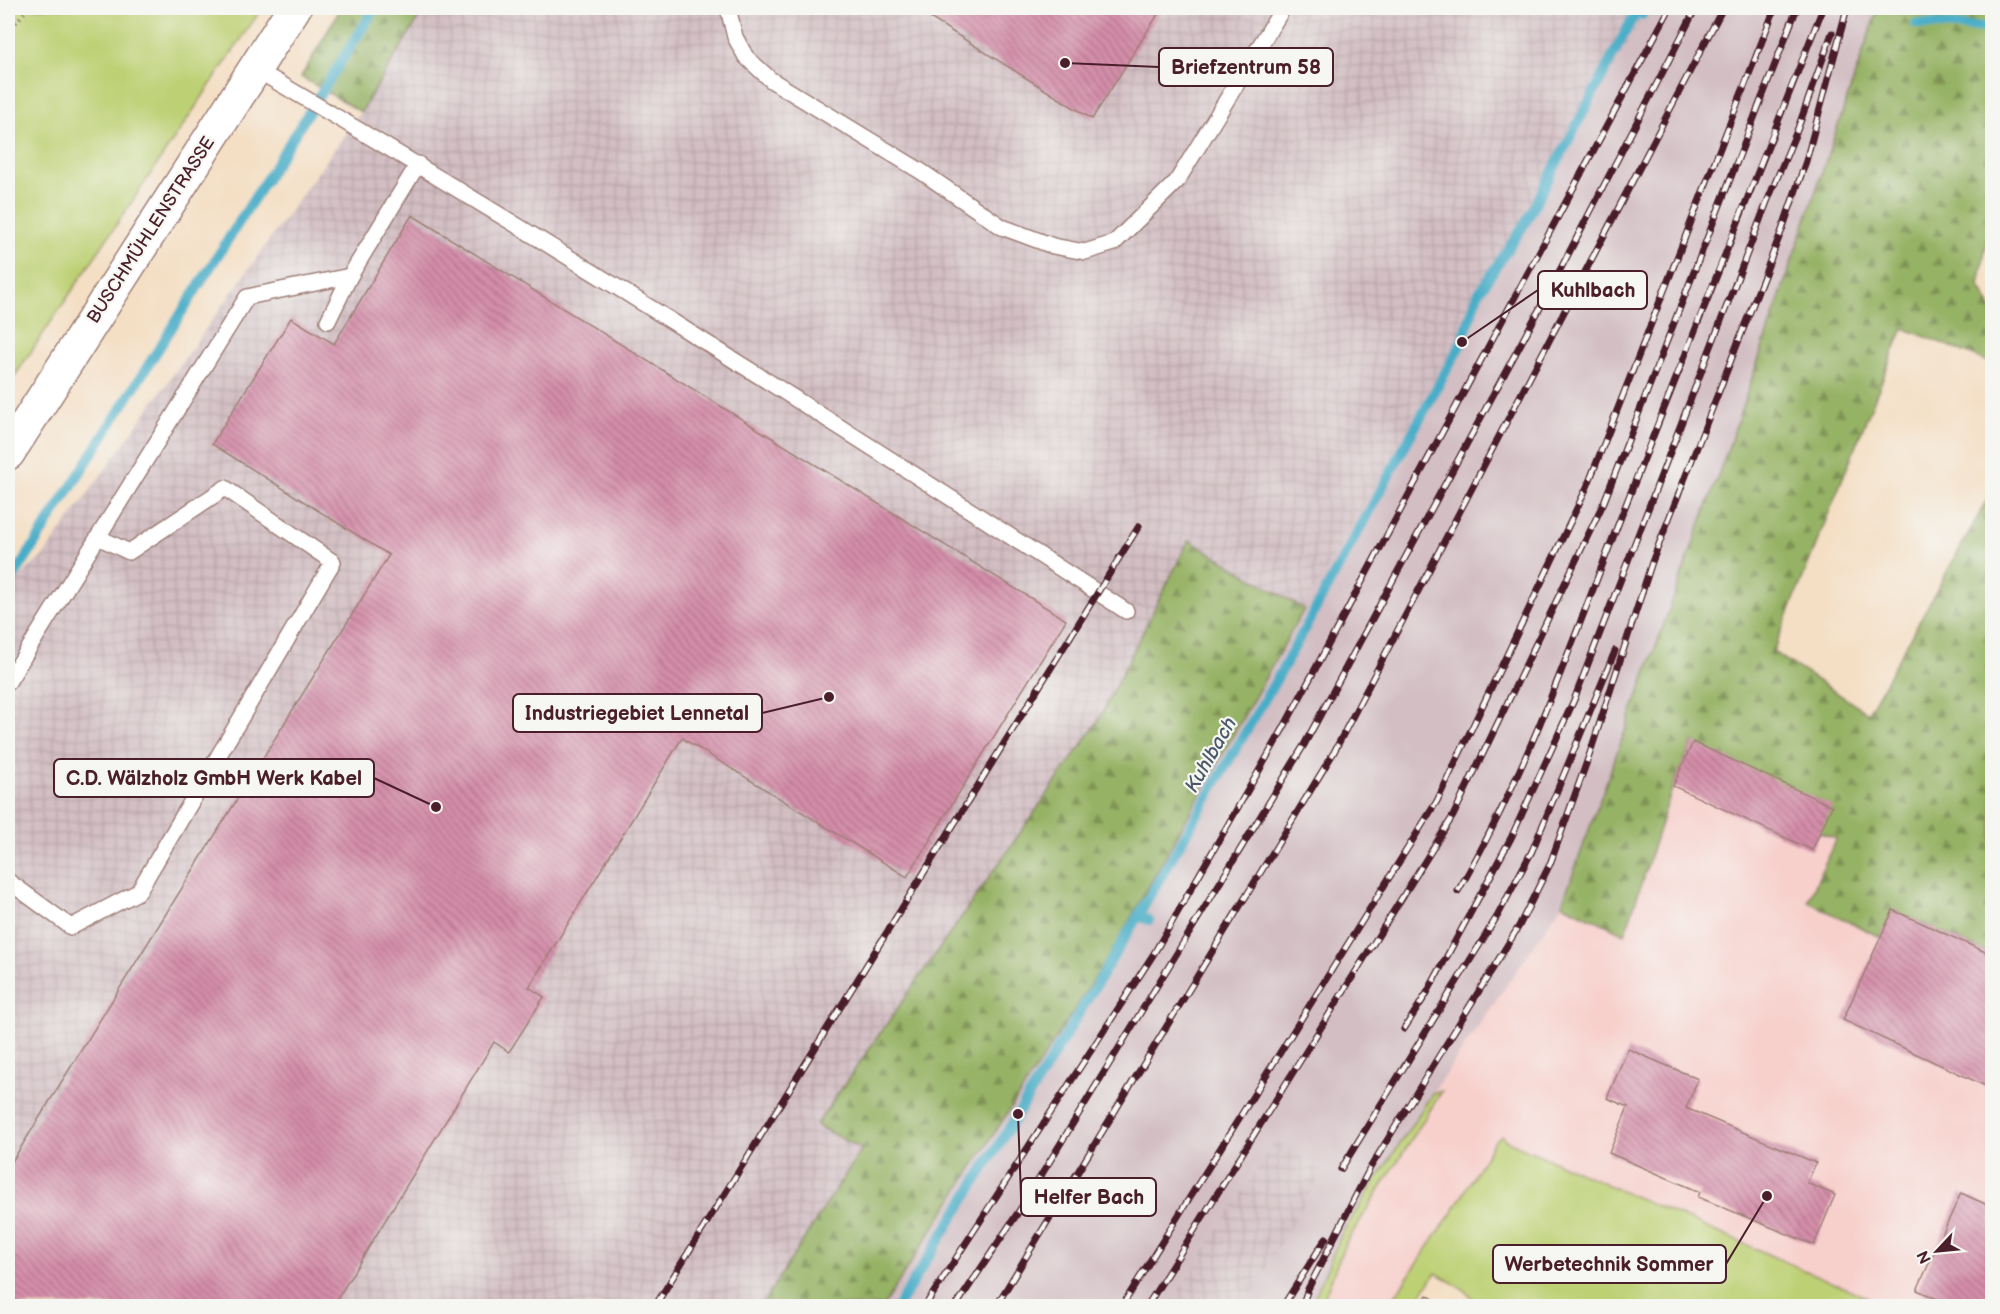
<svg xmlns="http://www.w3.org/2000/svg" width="2000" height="1314" font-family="'Balsamiq Sans',sans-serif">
  <defs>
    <pattern id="industrial-grid" width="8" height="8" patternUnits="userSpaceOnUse" patternTransform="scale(1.5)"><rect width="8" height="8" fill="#d2bec3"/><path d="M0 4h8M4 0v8" fill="none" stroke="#b6a3a8"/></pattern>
    <pattern id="forest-firs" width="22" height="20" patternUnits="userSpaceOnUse" patternTransform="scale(1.5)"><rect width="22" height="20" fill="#96b265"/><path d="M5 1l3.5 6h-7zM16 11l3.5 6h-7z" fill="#7c9053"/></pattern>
    <pattern id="building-back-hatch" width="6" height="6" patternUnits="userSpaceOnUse" patternTransform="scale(1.5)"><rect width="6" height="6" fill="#d48ea9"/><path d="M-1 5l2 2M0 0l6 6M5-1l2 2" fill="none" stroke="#ae738a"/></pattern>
  </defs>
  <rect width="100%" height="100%" fill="#f6f6f2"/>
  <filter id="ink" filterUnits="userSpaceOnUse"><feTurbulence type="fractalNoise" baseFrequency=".0167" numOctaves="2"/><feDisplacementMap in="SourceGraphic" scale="12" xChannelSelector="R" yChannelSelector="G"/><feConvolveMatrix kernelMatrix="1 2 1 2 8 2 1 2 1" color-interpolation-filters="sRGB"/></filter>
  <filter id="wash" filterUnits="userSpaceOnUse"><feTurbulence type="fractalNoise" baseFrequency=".008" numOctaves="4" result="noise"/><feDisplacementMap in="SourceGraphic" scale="24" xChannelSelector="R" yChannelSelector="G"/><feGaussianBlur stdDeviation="1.35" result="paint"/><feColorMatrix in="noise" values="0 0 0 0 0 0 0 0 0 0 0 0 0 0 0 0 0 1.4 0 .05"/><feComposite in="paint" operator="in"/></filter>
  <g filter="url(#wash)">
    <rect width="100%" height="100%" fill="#f4dfc5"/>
    <path fill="#f7d0cc" d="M 1693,742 L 1832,806 L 1836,839 L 1808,902 L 1893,910 L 1992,955 L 1992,1306 L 1880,1306 L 1495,1140 L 1455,1208 L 1388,1306 L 1321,1306 L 1344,1246 L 1439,1083 L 1562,904 L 1625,933 L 1673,786 Z"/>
    <path fill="url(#industrial-grid)" d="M 422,8 L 1878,8 L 1615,807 L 1562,904 L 1439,1083 L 1342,1233 L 1311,1306 L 8,1306 L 8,587 L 44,555 L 361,112 Z"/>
    <path fill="#d2bec3" d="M 1648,8 L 1878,8 L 1730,443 L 1562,904 L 1439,1083 L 1342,1233 L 1311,1306 L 1245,1306 L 1323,1171 L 1275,1141 L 1169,1306 L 883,1306 L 1113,950 L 1304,609 Z"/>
    <g fill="#bdd073" stroke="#84784f" stroke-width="1.5">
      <path d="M 8,8 L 262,8 L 8,386 Z"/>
      <path d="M 1442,1091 L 1344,1246 L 1321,1306 L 1311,1306 L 1342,1233 L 1432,1094 Z"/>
      <path d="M 1502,1135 L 1505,1140 L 1887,1306 L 1480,1306 L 1465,1290 L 1436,1273 L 1413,1306 L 1388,1306 L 1455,1208 L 1495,1140 Z"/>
    </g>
    <g fill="url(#forest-firs)" stroke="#706848" stroke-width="1.5">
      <path d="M 341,8 L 425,8 L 361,112 L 301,77 Z"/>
      <path d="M 1878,8 L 1907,8 L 1907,12 L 1992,13 L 1992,210 L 1979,286 L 1992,309 L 1992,363 L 1903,328 L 1773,652 L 1868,713 L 1992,491 L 1992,955 L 1893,910 L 1880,937 L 1808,902 L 1836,838 L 1820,833 L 1693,742 L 1673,786 L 1625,934 L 1562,904 L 1730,443 Z"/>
      <path d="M 1189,540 L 1304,609 L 1113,950 L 883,1306 L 761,1306 L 862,1149 L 816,1125 L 1097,723 Z"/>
    </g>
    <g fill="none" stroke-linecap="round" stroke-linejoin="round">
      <g stroke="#48adc7" stroke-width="10">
        <path d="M 1916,24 L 1992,28"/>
        <path d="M 8,586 L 375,8"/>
        <path d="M 1138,916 L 1282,670 L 1462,342 L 1478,294 L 1526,222 L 1631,21 L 1636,15 L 1642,15"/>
        <path d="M 898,1306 L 1018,1114 L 1138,916 L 1149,920"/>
      </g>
    </g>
    <g id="blocks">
      <g fill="url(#building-back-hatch)">
        <path d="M 914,8 L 1162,8 L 1092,119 Z"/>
        <path d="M 412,215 L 1066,620 L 907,877 L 682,738 L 529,987 L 544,997 L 509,1052 L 494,1042 L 333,1306 L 8,1306 L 8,1168 L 389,555 L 212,444 L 291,318 L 334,344 Z"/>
        <path d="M 1693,742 L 1832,806 L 1812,850 L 1673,786 Z"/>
        <path d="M 1893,910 L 1992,955 L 1992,1089 L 1843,1020 Z"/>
        <path d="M 1628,1049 L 1698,1079 L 1686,1108 L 1816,1163 L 1807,1183 L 1835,1195 L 1814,1245 L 1698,1197 L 1700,1192 L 1609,1153 L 1628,1107 L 1607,1098 Z"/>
        <path d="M 1961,1193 L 1992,1207 L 1992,1306 L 1953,1306 L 1917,1290 Z"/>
        <path d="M 1427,1295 L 1444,1306 L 1420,1306 Z"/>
      </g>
    </g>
  </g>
  <g filter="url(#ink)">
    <use href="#blocks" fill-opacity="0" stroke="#9f7f78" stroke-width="1.5"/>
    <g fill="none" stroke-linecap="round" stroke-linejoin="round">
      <g stroke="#9f7f78" stroke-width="18">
        <g id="service">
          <path d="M 728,8 L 735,37 L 746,57 L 771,80 L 922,172 L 1002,227 L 1053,246 L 1085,252 L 1114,243 L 1177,181 L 1283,8"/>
          <path d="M 255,69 C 550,241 839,425 1126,611"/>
          <path d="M 328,321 L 350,276 L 418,164"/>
          <path d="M 8,682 L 247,297 L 350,276"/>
          <path d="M 8,881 L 71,927 L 138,892 L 333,562 L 225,488 L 129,552 L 98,537"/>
        </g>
      </g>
      <g stroke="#9f7f78" stroke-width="36">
        <path id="tertiary" d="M 8,453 L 294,8"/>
      </g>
      <path stroke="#9f7f78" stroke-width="4" stroke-dasharray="1.5 4.5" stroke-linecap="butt" d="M 8,32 L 28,8"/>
      <use href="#service" stroke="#fff" stroke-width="15"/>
      <use href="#tertiary" stroke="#fff" stroke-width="33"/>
      <g stroke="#4a1f2b" stroke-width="7">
        <g id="rail">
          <path d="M 1458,891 C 1527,773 1571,644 1621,517 C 1688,347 1755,177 1823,8"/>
          <path d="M 1404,1029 L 1427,993 L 1511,838 L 1574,700 L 1767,202 L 1798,128 L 1832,33"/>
          <path d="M 1341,1169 L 1498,915 L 1532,851 L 1615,651"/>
          <path d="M 655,1306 L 1139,526"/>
          <path d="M 925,1306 L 1153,955 L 1283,729 L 1670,8"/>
          <path d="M 956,1306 L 1023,1205 L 1304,745 L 1546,297 L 1696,8"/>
          <path d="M 996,1306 L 1334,752 L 1723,8"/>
          <path d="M 1122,1306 L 1437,801 L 1587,487 L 1775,8"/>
          <path d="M 1147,1306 L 1453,816 L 1604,502 L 1797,8"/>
          <path d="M 1283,1306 L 1326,1238"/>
          <path d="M 1302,1306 L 1308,1289 L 1370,1168 L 1519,926 L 1550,864 L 1590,753 L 1652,562 L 1782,230 L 1806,161 L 1847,8"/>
        </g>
      </g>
      <use href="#rail" stroke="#f6f6f2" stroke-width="4.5" stroke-dasharray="14" stroke-linecap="butt"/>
    </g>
  </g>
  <g text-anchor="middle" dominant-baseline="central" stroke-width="4.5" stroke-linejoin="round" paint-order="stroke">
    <g font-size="18" fill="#4a1f2b" stroke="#f6f6f2">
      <text transform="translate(151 230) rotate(-57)">BUSCHMÜHLENSTRASSE</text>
    </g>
    <g font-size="20" font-style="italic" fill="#495869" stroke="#f6f6f2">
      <text transform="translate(1211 755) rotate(-60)">Kuhlbach</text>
    </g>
  </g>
  <path fill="none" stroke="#4a1f2b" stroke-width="2" d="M1065 63L1159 67M1462 342L1538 290M829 697L762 713M436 807L374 778M1018 1114L1021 1197M1767 1196L1726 1264"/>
  <g fill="#4a1f2b" stroke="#f6f6f2" stroke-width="2">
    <circle cx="1065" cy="63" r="6"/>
    <circle cx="1462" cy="342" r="6"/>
    <circle cx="829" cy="697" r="6"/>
    <circle cx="436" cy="807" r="6"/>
    <circle cx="1018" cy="1114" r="6"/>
    <circle cx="1767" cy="1196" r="6"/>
  </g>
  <g fill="#f6f6f2" stroke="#4a1f2b" stroke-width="2">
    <rect x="1159" y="48" width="174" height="38" rx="6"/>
    <rect x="1538" y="271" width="109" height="38" rx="6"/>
    <rect x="513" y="694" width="249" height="38" rx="6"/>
    <rect x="54" y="759" width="320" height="38" rx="6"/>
    <rect x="1021" y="1178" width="135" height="38" rx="6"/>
    <rect x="1493" y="1245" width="233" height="38" rx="6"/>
  </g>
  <g font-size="20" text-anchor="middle" font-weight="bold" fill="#4a1f2b">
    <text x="1246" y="74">Briefzentrum 58</text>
    <text x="1593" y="297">Kuhlbach</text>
    <text x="637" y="720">Industriegebiet Lennetal</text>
    <text x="214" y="785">C.D. Wälzholz GmbH Werk Kabel</text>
    <text x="1089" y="1204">Helfer Bach</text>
    <text x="1609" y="1271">Werbetechnik Sommer</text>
  </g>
  <rect width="2000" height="1314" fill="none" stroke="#f6f6f2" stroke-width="30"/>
  <g transform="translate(1937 1251) rotate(244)" stroke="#f6f6f2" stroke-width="4.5" paint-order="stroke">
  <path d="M0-4.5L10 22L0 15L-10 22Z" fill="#4a1f2b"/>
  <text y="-9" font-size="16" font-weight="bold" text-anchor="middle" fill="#4a1f2b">N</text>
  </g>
</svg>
